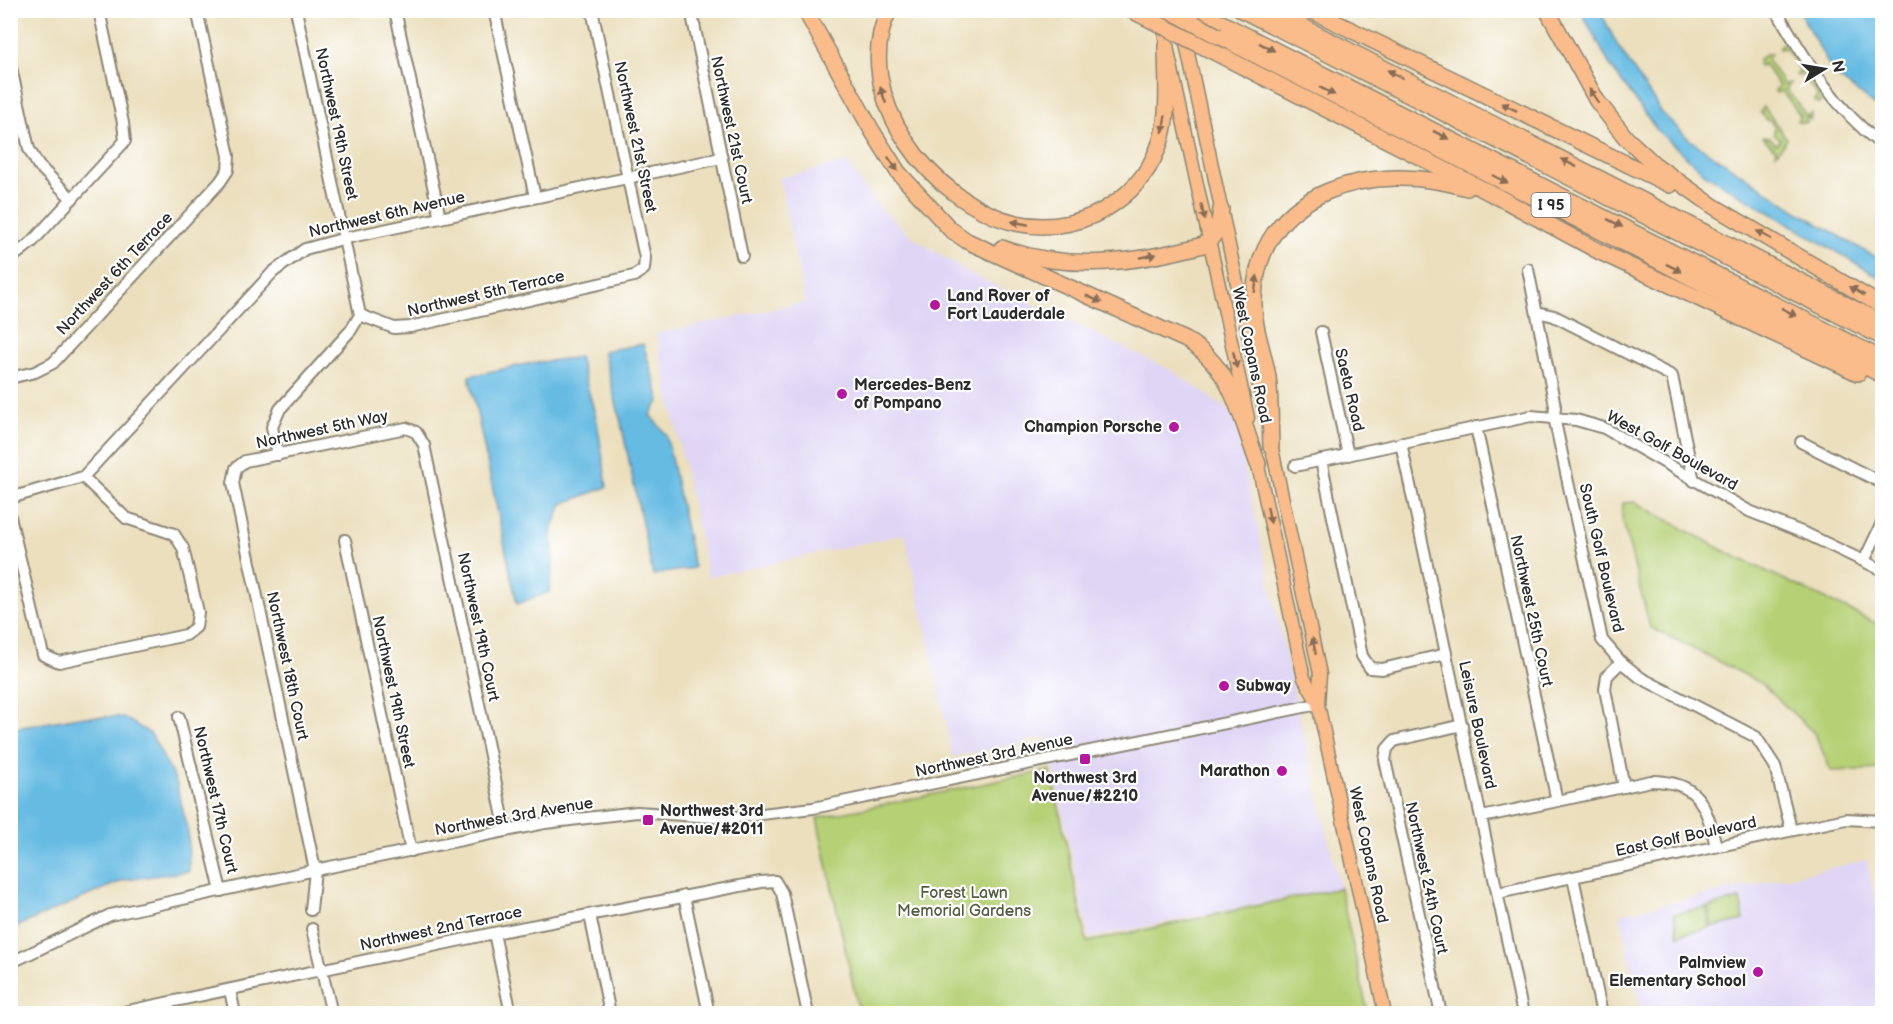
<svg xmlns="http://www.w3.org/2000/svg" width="1893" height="1024" font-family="'Balsamiq Sans',sans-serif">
  <rect width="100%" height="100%" fill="#fff"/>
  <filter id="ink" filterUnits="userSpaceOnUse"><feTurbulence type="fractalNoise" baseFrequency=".0167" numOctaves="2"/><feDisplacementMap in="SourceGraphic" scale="12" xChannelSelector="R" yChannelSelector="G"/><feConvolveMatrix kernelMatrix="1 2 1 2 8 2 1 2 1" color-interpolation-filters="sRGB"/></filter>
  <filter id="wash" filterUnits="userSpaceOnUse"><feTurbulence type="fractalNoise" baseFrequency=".008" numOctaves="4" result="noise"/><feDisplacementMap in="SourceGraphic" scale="24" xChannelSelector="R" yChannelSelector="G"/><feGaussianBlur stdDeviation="1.35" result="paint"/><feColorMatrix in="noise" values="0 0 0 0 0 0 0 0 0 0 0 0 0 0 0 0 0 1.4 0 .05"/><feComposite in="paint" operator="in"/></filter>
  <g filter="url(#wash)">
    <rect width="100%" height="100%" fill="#ebdfbd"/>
    <g fill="#dfd5f5">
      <path d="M 848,162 L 864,187 L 884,212 L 914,238 L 971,274 L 1173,371 L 1233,414 L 1292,684 L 1340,887 L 1089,938 L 1047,737 L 953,757 L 905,534 L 708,577 L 656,334 L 805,302 L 779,178 Z"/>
      <path d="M 1867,860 L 1882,931 L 1882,1013 L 1642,1013 L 1620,914 Z"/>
    </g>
    <g fill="#b5d075" stroke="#707e50" stroke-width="1.5">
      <path d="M 1785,42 L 1791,46 L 1822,93 L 1823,98 L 1819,104 L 1814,100 L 1818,96 L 1802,74 L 1798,76 L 1796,75 L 1800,70 L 1785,48 L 1779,49 L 1780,45 Z"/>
      <path d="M 1767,54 L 1771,54 L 1767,59 L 1784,85 L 1790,83 L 1786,89 L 1805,114 L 1807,116 L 1812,113 L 1810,120 L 1807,117 L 1805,120 L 1807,122 L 1802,123 L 1797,121 L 1800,115 L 1782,91 L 1776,93 L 1775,90 L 1779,86 L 1764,64 L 1760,66 L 1758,64 L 1759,59 Z"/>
      <path d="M 1764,107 L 1787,139 L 1778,152 L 1776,153 L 1777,151 L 1763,137 L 1770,138 L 1776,144 L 1781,139 L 1774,134 L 1774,130 L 1776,129 L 1772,124 L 1772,122 L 1767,120 L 1760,112 Z"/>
      <path d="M 1635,502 L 1724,551 L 1882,626 L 1882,769 L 1831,771 L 1815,734 L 1761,683 L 1650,627 L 1622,518 L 1623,503 Z"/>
      <path d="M 1051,770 L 1087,942 L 1340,888 L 1368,1013 L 859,1013 L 817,818 Z"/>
      <path d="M 1740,899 L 1744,920 L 1712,927 L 1708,907 Z"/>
      <path d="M 1706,907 L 1710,928 L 1678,935 L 1674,914 Z"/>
    </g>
    <g fill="#66bbe3" stroke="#487387" stroke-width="1.5">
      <path d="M 1581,11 L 1600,11 L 1618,46 L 1662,113 L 1690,140 L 1800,213 L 1882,261 L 1882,279 L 1705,174 L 1657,130 L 1611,67 Z"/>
      <path d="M 1799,11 L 1882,11 L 1882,111 L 1834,74 Z"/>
      <path d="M 643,344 L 660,400 L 650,415 L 666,434 L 694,568 L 653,575 L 620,418 L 603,351 Z"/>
      <path d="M 579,357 L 597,421 L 607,487 L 562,504 L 552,530 L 553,567 L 549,592 L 517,604 L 469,376 L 527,364 Z"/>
      <path d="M 79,717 L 123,717 L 151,734 L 176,782 L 188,831 L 189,871 L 124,880 L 11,929 L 11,729 Z"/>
    </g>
  </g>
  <g filter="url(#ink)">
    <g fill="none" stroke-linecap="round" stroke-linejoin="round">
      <g stroke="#8b8574" stroke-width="14">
        <g id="minor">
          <path d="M 296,10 L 360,315"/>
          <path d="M 395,10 L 440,218"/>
          <path d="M 494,10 L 535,197"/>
          <path d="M 691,10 L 742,256"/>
          <path d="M 1776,10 C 1807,62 1834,108 1882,145"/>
          <path d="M 10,63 L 29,149 L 38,165 L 72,199"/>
          <path d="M 10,259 L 32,242 L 125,141 L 123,123 L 99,10"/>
          <path d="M 1528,269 L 1555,406 L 1554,417 L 1602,640 L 1621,662 L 1641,678 L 1756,737 L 1775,766 L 1791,829"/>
          <path d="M 1537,312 L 1554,316 L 1672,376 L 1694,481"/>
          <path d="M 1321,332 L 1348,455"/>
          <path d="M 10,378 L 35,372 L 53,363 L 220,182 L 228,170 L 229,156 L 197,10"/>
          <path d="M 1476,427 L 1557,801"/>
          <path d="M 1801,442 L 1882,483"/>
          <path d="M 1401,443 L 1523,1014"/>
          <path d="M 278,455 L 272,427 L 280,409 L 351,330 L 360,315 L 394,328 L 410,327 L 634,276 L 644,269 L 645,258 L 592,10"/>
          <path d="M 1321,460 L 1362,656 L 1370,668 L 1382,669 L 1446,654"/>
          <path d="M 1295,466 L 1531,416 L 1576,420 L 1604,428 L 1749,511 L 1809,535 L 1882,570"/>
          <path d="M 10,498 L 83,477 L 273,272 L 305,249 L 346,238 L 721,158"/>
          <path d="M 10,517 L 43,655 L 59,662 L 186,635 L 196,627 L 198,612 L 183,548 L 174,534 L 126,518 L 83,477"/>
          <path d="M 345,540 L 411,851"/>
          <path d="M 1864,561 L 1882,523"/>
          <path d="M 1621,662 L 1607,676 L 1605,689 L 1624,787"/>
          <path d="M 179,717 L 221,891"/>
          <path d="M 1482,817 L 1651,781 C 1699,781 1706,805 1716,846"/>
          <path d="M 1573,877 L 1602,1014"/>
          <path d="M 1498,893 L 1846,819 L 1882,821"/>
          <path d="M 684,896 L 709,1014"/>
          <path d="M 311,910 L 315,870 L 233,483 L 236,468 L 245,461 L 406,428 L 416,432 L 424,445 L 506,831"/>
          <path d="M 590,915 L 610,1014"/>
          <path d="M 312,929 L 332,1014"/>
          <path d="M 494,933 L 511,1014"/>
          <path d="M 10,963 L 110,915 L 315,870 L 545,823 L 637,812 L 728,818 L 813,808 L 1318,704"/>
          <path d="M 230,990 L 235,1014"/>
          <path d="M 114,1014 L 494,933 L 761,882 L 775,881 L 782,893 L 808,1014"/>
          <path d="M 1441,1014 L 1385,760 L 1387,749 L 1394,741 L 1462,725"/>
        </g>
      </g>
      <g stroke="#8b8574" stroke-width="15">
        <g id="major">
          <path d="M 1159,10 L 1248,418"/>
          <path d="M 1179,11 L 1266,419"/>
          <path d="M 1270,439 L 1320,674 L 1318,704 L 1385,1014"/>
          <path d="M 1256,456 L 1304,678 L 1318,703"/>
        </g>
      </g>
      <g stroke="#8b8574" stroke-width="18">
        <g id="highway">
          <path d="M 805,10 L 871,129 L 898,172 L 950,229 L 967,241 L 991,252 L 1186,340 C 1233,367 1240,417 1258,464"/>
          <path d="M 889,10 C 848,95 933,204 1016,223 C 1050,231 1088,223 1116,202 C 1137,187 1153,165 1161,140 C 1170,110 1166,76 1166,45"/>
          <path d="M 1196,10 L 1882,359"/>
          <path d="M 1242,10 L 1882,337"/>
          <path d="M 1270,10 L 1882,323"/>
          <path d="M 1310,10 L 1670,185"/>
          <path d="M 1547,10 L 1597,101 L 1626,138 L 1654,164 L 1713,206 L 1882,306"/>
          <path d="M 1218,36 L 1882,375"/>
          <path d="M 1224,57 L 1504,200 L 1600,252 L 1858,373"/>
          <path d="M 1002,248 C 1068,272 1136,263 1203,245 C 1217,237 1219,225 1221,209"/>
          <path d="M 1271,446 C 1270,423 1271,400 1268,377 C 1264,352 1253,327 1254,301 C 1256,188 1376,160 1467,188"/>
        </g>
      </g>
      <use href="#minor" stroke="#fff" stroke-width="10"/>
      <use href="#major" stroke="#f9bc8a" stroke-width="12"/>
      <use href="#highway" stroke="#f9bc8a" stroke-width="15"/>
      <g stroke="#8b8574" stroke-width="18" stroke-linecap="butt">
        <g id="highway-bridge">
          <path d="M 1131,10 L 1224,57"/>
          <path d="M 1169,10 L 1218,36"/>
        </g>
      </g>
      <use href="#highway-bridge" stroke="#f9bc8a" stroke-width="15"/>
    </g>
    <defs><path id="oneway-solid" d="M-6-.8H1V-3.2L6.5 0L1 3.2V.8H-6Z" transform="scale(1.5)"/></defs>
    <g fill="#886c56">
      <use href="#oneway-solid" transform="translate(1267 47) rotate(27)"/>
      <use href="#oneway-solid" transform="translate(1395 74) rotate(-153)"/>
      <use href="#oneway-solid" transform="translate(1327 91) rotate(27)"/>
      <use href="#oneway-solid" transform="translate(883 95) rotate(-109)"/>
      <use href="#oneway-solid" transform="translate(1594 96) rotate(-123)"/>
      <use href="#oneway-solid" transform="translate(1509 107) rotate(-154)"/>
      <use href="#oneway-solid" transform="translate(1164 124) rotate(99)"/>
      <use href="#oneway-solid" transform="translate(1441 135) rotate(27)"/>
      <use href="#oneway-solid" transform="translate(1569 163) rotate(-153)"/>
      <use href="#oneway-solid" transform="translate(893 164) rotate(55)"/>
      <use href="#oneway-solid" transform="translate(1500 179) rotate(27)"/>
      <use href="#oneway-solid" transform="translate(1203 212) rotate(78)"/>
      <use href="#oneway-solid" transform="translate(1020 223) rotate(-169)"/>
      <use href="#oneway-solid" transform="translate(1615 223) rotate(27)"/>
      <use href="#oneway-solid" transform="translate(1764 235) rotate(-150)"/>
      <use href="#oneway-solid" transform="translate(1148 256) rotate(-12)"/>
      <use href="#oneway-solid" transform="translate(1674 268) rotate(27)"/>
      <use href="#oneway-solid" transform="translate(1256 284) rotate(-81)"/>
      <use href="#oneway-solid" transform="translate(1857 291) rotate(-149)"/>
      <use href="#oneway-solid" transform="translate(1094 299) rotate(24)"/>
      <use href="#oneway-solid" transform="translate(1789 312) rotate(27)"/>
      <use href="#oneway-solid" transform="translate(1235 360) rotate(78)"/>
      <use href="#oneway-solid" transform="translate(1269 515) rotate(78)"/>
      <use href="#oneway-solid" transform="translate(1314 646) rotate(-102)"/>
    </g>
  </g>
  <g fill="#b5179e" stroke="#fff" stroke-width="2">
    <circle cx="935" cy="305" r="6"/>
    <circle cx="842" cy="394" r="6"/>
    <circle cx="1174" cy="427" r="6"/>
    <circle cx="1224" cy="686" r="6"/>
    <rect x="1079" y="753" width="12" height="12" rx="3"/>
    <circle cx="1282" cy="771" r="6"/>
    <rect x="642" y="814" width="12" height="12" rx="3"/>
    <circle cx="1758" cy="972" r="6"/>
  </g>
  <g text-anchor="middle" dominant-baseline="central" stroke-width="4.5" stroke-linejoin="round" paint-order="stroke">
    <rect fill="#fff" stroke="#6b6b6b" stroke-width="1.5" x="1531.5" y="193" width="39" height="24" rx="4.5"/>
    <g font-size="15" font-weight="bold" fill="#2b2b2b">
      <text x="1551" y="205">I 95</text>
    </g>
    <g font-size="16" fill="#2b2b2b" stroke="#fff">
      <text transform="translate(336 124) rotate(78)">Northwest 19th Street</text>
      <text transform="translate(731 130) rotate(78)">Northwest 21st Court</text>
      <text transform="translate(635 137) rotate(78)">Northwest 21st Street</text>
      <text transform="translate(387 215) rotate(-13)">Northwest 6th Avenue</text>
      <text transform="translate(115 274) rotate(-47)">Northwest 6th Terrace</text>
      <text transform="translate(486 294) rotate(-13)">Northwest 5th Terrace</text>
      <text transform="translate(1251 355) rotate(78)">West Copans Road</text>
      <text transform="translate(1349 390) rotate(77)">Saeta Road</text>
      <text transform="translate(322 430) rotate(-12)">Northwest 5th Way</text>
      <text transform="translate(1672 451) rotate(29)">West Golf Boulevard</text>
      <text transform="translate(1601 558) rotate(77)">South Golf Boulevard</text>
      <text transform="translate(1531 611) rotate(78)">Northwest 25th Court</text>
      <text transform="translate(478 627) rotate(78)">Northwest 19th Court</text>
      <text transform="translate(287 666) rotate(78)">Northwest 18th Court</text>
      <text transform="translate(393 692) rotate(78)">Northwest 19th Street</text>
      <text transform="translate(1477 725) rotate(78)">Leisure Boulevard</text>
      <text transform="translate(994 756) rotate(-12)">Northwest 3rd Avenue</text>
      <text transform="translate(215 800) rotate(77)">Northwest 17th Court</text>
      <text transform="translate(514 817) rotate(-10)">Northwest 3rd Avenue</text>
      <text transform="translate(1686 837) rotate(-12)">East Golf Boulevard</text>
      <text transform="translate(1368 855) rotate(78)">West Copans Road</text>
      <text transform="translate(1426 878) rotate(78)">Northwest 24th Court</text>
      <text transform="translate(441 929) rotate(-12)">Northwest 2nd Terrace</text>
    </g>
    <g font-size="16" font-weight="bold" fill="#2b2b2b" stroke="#fff" text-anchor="start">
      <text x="947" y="296">Land Rover of<tspan x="947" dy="18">Fort Lauderdale</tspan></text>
      <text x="854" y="385">Mercedes-Benz<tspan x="854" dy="18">of Pompano</tspan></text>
      <text x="1162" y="427" text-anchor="end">Champion Porsche</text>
      <text x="1236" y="686">Subway</text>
      <text x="1270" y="771" text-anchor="end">Marathon</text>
      <text x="1085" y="778" text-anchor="middle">Northwest 3rd<tspan x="1085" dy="18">Avenue/#2210</tspan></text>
      <text x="660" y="811">Northwest 3rd<tspan x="660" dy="18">Avenue/#2011</tspan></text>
      <text x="1746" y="963" text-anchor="end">Palmview<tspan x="1746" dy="18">Elementary School</tspan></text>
    </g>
    <g font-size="16" fill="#545d41" stroke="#fff">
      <text x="964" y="893">Forest Lawn<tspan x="964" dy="18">Memorial Gardens</tspan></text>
    </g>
  </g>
  <rect width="1893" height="1024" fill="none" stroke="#fff" stroke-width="36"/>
  <g transform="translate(1824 69) rotate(79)" stroke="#ffffff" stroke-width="4.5" paint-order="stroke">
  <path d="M0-4.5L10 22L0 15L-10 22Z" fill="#2b2b2b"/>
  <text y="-9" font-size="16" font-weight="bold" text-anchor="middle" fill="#2b2b2b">N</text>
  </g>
</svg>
